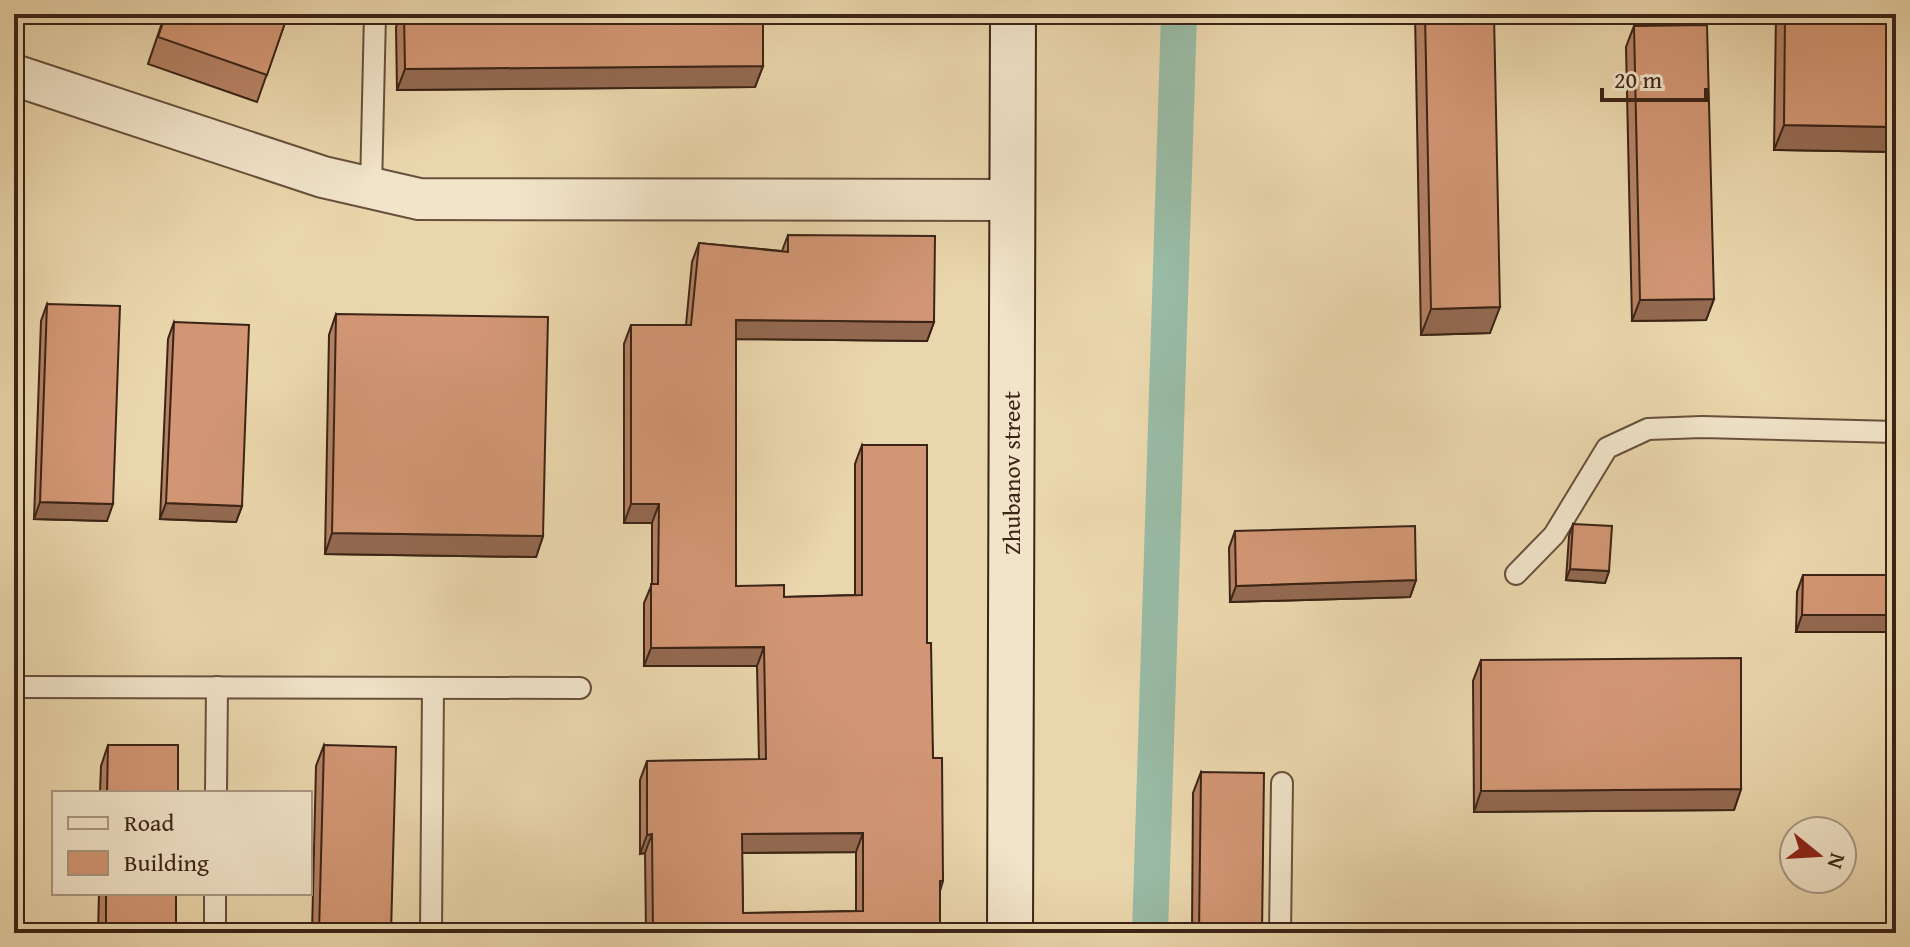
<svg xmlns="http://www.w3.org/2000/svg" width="1910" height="947" font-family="'Gentium Book Plus',serif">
  <rect width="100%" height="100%" fill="#ead6ac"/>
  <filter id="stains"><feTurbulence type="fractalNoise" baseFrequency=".0025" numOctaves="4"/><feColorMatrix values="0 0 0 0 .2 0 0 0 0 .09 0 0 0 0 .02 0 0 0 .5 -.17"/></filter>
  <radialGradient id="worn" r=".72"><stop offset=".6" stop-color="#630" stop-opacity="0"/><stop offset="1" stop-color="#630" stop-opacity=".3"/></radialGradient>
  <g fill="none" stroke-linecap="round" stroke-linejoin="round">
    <path stroke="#99baa4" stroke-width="36" d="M 1150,933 L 1179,14"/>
    <g stroke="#67503c" stroke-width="24">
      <g id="lane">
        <path d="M 371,188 L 375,14"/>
        <path d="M 1516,574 L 1554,535 L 1607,448 L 1648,429 L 1702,427 L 1896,432"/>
        <path d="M 14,687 L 580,688"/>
        <path d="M 216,793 L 217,687"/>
        <path d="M 215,933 L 215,893"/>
        <path d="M 431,933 L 433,688"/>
        <path d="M 1280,933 L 1282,783"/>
      </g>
    </g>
    <g stroke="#67503c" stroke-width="44">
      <path id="street" d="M 14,75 L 323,177 L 419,199 L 1012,200"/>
    </g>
    <g stroke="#3b2416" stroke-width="48">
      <path id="secondary" d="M 1010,933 L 1013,14"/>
    </g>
    <use href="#lane" stroke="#f1e4c9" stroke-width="20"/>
    <use href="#street" stroke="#f1e4c9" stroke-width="40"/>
    <use href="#secondary" stroke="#f1e4c9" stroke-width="44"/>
  </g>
  <g fill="#b58164" stroke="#3b2416" stroke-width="2" fill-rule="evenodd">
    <path d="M 165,14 L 288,14 L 257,102 L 148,64 Z"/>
    <path d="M 401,14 L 820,14 L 819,18 L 763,17 L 763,66 L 755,87 L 397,90 L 396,27 Z"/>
    <path d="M 1415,14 L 1494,14 L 1490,333 L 1421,335 Z"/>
    <path d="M 1776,14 L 1896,14 L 1896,152 L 1774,150 Z"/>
    <path d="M 1634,26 L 1714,299 L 1706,320 L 1632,321 L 1626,47 Z"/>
    <path d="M 788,235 L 934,322 L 927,341 L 736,339 L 736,586 L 784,597 L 855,595 L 855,464 L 862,445 L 927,643 L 933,758 L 943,881 L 940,891 L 940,933 L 646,933 L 645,853 L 640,854 L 640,780 L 647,761 L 759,760 L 757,666 L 644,666 L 644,603 L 652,584 L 652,523 L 624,523 L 624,344 L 631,325 L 686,325 L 692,262 L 699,243 L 782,251 ZM 856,852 L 856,911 L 743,913 L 742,853 Z"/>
    <path d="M 47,304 L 107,521 L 34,519 L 41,321 Z"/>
    <path d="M 336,314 L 543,536 L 536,557 L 325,554 L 329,335 Z"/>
    <path d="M 174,322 L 242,506 L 236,522 L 160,519 L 168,339 Z"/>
    <path d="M 1573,524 L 1609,571 L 1605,583 L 1566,580 L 1569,536 Z"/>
    <path d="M 1235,531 L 1416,580 L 1410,597 L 1230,602 L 1229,548 Z"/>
    <path d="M 1803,575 L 1896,575 L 1896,632 L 1796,632 L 1797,592 Z"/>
    <path d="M 1481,660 L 1741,789 L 1734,810 L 1474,812 L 1473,681 Z"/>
    <path d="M 108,745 L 178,793 L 100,793 L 101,766 Z"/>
    <path d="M 324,745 L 391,933 L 312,933 L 316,766 Z"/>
    <path d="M 1201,772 L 1262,933 L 1192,933 L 1193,793 Z"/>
    <path d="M 99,893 L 176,893 L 176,933 L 98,933 Z"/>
  </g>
  <g fill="#936951" stroke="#3b2416" stroke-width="2">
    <path d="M 757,14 L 820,14 L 819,18 L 755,17 Z"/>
    <path d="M 763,66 L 755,87 L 397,90 L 405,69 Z"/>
    <path d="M 1784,125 L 1896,127 L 1896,152 L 1774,150 Z"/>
    <path d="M 1714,299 L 1706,320 L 1632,321 L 1640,300 Z"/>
    <path d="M 1500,307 L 1490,333 L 1421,335 L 1431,309 Z"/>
    <path d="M 736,320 L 934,322 L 927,341 L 729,339 Z"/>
    <path d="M 40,502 L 113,504 L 107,521 L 34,519 Z"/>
    <path d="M 166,503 L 242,506 L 236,522 L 160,519 Z"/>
    <path d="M 631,504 L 659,504 L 652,523 L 624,523 Z"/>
    <path d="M 332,533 L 543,536 L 536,557 L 325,554 Z"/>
    <path d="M 1570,569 L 1609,571 L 1605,583 L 1566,580 Z"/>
    <path d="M 1416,580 L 1410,597 L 1230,602 L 1236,586 Z"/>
    <path d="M 1802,615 L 1896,615 L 1896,632 L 1796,632 Z"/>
    <path d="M 764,647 L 757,666 L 644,666 L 651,648 Z"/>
    <path d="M 1741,789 L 1734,810 L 1474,812 L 1481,791 Z"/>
    <path d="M 863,833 L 856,852 L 735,853 L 742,834 Z"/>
    <path d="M 652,834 L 645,853 L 640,854 L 647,835 Z"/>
  </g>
  <g fill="#d29674" stroke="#3b2416" stroke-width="2" fill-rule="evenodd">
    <path d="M 166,14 L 288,14 L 267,75 L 158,37 Z"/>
    <path d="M 404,14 L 763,14 L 763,66 L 405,69 Z"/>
    <path d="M 1425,14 L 1494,14 L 1500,307 L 1431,309 Z"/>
    <path d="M 1785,14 L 1896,14 L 1896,127 L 1784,125 Z"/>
    <path d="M 1707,25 L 1714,299 L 1640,300 L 1634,26 Z"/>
    <path d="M 788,235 L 935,236 L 934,322 L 736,320 L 736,586 L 784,585 L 784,597 L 862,595 L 862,445 L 927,445 L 927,643 L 931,643 L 933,758 L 942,758 L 943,881 L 940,881 L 940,933 L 653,933 L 652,834 L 647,835 L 647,761 L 766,759 L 764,647 L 651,648 L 651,584 L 658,584 L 659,504 L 631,504 L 631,325 L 691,325 L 699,243 L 788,252 ZM 863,833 L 863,911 L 743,913 L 742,834 Z"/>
    <path d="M 47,304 L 120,306 L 113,504 L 40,502 Z"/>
    <path d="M 336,314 L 548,317 L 543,536 L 332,533 Z"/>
    <path d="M 174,322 L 249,325 L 242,506 L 166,503 Z"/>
    <path d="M 1573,524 L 1612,526 L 1609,571 L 1570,569 Z"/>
    <path d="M 1415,526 L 1416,580 L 1236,586 L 1235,531 Z"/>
    <path d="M 1803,575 L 1896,575 L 1896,615 L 1802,615 Z"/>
    <path d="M 1741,658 L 1741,789 L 1481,791 L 1481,660 Z"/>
    <path d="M 108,745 L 178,745 L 178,793 L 107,793 Z"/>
    <path d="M 324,745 L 396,747 L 391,933 L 319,933 Z"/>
    <path d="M 1201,772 L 1264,773 L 1262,933 L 1199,933 Z"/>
    <rect x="106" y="893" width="70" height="40"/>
  </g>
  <g text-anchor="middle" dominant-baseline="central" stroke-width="6" stroke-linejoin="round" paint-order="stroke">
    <g font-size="24" fill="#3b2416" stroke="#f1e4c9">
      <text transform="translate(1011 473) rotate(-90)">Zhubanov street</text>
    </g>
  </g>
  <rect width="1910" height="947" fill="none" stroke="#ead6ac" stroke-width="48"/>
  <rect x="16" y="16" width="1878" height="915" fill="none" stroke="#3b2416" stroke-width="4"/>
  <rect x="24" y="24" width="1862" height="899" fill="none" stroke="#3b2416" stroke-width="2"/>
  <rect x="52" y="791" width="260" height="104" fill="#f1e4c9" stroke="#a89781" stroke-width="2"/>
  <rect x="68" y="817" width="40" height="12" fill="#f1e4c9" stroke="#a89781" stroke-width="2"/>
  <text x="124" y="831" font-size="24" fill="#3b2416">Road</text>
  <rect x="68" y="851" width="40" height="24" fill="#d29674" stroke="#a89781" stroke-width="2"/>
  <text x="124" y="871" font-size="24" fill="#3b2416">Building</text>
  <g transform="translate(1818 855) rotate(108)"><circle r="38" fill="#f1e4c9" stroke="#a89781" stroke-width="2"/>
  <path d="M0-6L14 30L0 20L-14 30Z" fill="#8f2418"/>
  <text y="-12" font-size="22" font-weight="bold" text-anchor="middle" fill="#3b2416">N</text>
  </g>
  <path d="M1602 88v12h104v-12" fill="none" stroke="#3b2416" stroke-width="4"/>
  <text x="1614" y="88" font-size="24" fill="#3b2416" stroke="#f1e4c9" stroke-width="6" paint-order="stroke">20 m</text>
  <rect width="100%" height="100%" filter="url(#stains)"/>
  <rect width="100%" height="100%" fill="url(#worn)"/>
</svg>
